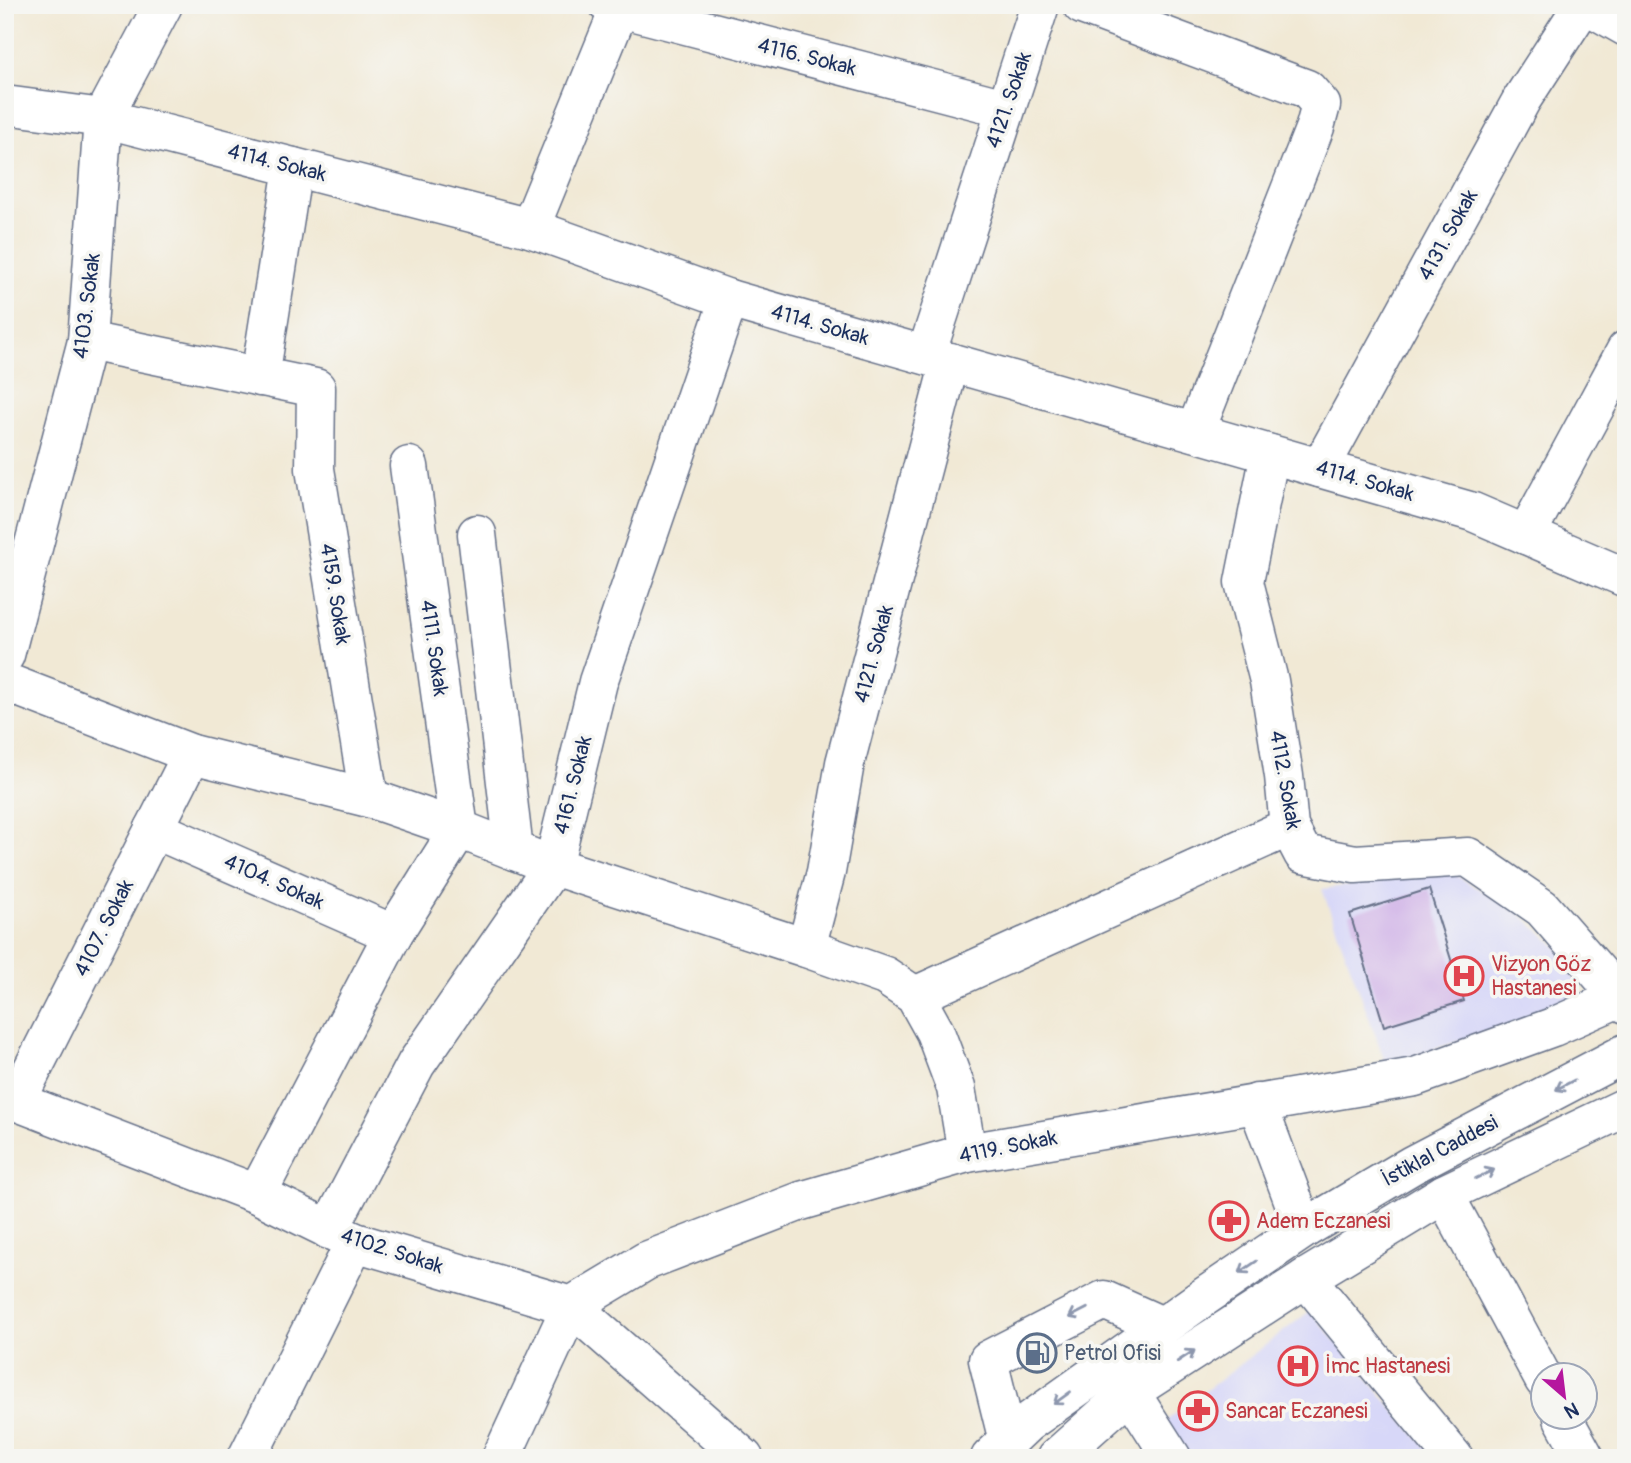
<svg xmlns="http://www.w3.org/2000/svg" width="1631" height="1463" font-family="Pangolin,sans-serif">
  <rect width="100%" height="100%" fill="#f6f6f2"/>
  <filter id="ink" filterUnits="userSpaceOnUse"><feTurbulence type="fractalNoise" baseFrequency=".0143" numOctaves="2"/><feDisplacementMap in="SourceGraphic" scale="14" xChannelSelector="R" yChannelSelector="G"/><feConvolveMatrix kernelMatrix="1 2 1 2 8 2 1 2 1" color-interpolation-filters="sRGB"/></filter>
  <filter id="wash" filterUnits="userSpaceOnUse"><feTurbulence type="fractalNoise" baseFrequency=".00686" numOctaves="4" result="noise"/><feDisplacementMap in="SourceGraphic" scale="28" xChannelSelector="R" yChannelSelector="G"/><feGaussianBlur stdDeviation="1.57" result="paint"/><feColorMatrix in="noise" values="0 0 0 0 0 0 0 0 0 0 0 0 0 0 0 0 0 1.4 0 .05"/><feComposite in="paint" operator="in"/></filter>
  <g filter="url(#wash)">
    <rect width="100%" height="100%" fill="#f1e9d5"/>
    <g fill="#d7d7f8">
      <path d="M 1449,871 L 1519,913 L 1562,951 L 1585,1001 L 1386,1064 L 1322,889 Z"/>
      <path d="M 1310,1311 L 1435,1458 L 1191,1458 L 1166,1421 Z"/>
    </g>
    <g id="blocks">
      <path fill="#cfb1e7" d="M 1429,889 L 1464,1001 L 1384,1026 L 1350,914 Z"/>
    </g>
  </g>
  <g filter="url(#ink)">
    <use href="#blocks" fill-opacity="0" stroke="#667088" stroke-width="2"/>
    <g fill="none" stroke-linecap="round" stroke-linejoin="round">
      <g stroke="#667088" stroke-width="41">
        <g id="minor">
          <path d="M 609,5 L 1005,108"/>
          <path d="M 1082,5 L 1307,89 L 1321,105 L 1315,127 L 1195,432"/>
          <path d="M 1587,5 L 1626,27"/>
          <path d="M 5,105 L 103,118 L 530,228 L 729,299 L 1473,512 L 1626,578"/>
          <path d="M 530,228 L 621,5"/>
          <path d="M 87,341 L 316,388 L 315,469 L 369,798"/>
          <path d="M 926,355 L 1040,5"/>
          <path d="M 260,377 L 293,167"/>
          <path d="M 1270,454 L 1244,582 L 1269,681 L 1284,776 L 1289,827 L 1303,854 L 1355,864 L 1468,857 L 1542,908 L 1626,1004"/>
          <path d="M 1320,468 L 1522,99 L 1583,5"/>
          <path d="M 477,534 L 514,851"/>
          <path d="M 1526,535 L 1626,350"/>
          <path d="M 5,655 L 87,341 L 103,118 L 163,5"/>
          <path d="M 5,682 L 192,754 L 369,798 L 459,829 L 553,866 L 806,948 L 885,976 L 915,996 L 935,1032 L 956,1088 L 967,1153"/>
          <path d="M 154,829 L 393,934"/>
          <path d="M 806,948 L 826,872 L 845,763 L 950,362"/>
          <path d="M 915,996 L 1289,827"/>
          <path d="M 5,1097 L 257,1194 L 355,1242 L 571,1306 L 744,1458"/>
          <path d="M 16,1102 L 192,754"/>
          <path d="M 1257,1103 L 1304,1229"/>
          <path d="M 257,1194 L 393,934 L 459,829 L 409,466"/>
          <path d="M 1444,1194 L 1544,1380"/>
          <path d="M 329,1230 L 416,1064 L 553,866 L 598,682 L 729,299"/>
          <path d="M 1306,1278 L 1454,1458"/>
          <path d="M 1130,1392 L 1172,1458"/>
          <path d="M 1563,1418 L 1585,1458"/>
          <path d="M 1008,1441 L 988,1360 L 1104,1300 L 1162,1326"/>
          <path d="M 247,1458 L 355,1242"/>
          <path d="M 501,1458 L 571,1306 L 646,1261 L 801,1201 L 967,1153 L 1415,1077 L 1553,1027 L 1621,997"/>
        </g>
      </g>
      <g stroke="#667088" stroke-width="41">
        <g id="major">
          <path d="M 990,1458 L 1027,1423 L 1201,1299 L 1304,1229 L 1412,1165 L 1626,1053"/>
          <path d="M 1056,1458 L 1130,1392 L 1306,1278 L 1444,1194 L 1626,1107"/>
        </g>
      </g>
      <use href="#minor" stroke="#fff" stroke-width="38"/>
      <use href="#major" stroke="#fff" stroke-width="38"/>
    </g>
    <defs><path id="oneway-shaft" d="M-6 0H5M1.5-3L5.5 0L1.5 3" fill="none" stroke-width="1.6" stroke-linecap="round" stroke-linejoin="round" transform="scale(1.75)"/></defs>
    <g stroke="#8d97ae">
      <use href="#oneway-shaft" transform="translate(1565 1085) rotate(152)"/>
      <use href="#oneway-shaft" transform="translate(1485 1174) rotate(-26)"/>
      <use href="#oneway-shaft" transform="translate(1248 1267) rotate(146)"/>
      <use href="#oneway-shaft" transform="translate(1078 1313) rotate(153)"/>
      <use href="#oneway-shaft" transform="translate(1186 1356) rotate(-33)"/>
      <use href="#oneway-shaft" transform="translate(1062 1398) rotate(144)"/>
    </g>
  </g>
  <defs>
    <g id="hospital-ring" transform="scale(2.0125)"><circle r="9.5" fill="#f6f6f2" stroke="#e0444e" stroke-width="1.5"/><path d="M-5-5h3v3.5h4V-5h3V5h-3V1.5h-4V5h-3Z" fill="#e0444e"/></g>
    <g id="pharmacy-ring" transform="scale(2.0125)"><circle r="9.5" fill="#f6f6f2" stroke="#e0444e" stroke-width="1.5"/><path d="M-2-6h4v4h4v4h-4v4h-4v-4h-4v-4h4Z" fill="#e0444e"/></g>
    <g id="fuel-ring" transform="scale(2.0125)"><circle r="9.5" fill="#f6f6f2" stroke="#5c6f8a" stroke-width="1.5"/><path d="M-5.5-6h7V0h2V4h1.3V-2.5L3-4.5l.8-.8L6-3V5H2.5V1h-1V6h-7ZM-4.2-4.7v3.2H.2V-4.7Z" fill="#5c6f8a"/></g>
  </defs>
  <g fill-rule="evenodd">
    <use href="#hospital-ring" x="1464" y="976"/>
    <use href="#pharmacy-ring" x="1229" y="1221"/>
    <use href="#fuel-ring" x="1037" y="1353"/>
    <use href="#hospital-ring" x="1298" y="1366"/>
    <use href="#pharmacy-ring" x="1198" y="1411"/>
  </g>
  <g text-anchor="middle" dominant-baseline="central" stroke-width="7" stroke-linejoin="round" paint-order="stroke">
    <g font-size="21" fill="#1b2f5e" stroke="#f6f6f2">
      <text transform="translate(807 57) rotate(14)">4116. Sokak</text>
      <text transform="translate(1009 100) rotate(-71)">4121. Sokak</text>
      <text transform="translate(277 163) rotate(14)">4114. Sokak</text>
      <text transform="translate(1448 235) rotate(-61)">4131. Sokak</text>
      <text transform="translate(87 306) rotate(-83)">4103. Sokak</text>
      <text transform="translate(820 325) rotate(16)">4114. Sokak</text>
      <text transform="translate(1365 481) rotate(16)">4114. Sokak</text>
      <text transform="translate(335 594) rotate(81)">4159. Sokak</text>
      <text transform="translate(434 648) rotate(82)">4111. Sokak</text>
      <text transform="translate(874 654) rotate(-75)">4121. Sokak</text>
      <text transform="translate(1285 780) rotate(80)">4112. Sokak</text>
      <text transform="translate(573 785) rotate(-76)">4161. Sokak</text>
      <text transform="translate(274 882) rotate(24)">4104. Sokak</text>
      <text transform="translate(104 928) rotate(-63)">4107. Sokak</text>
      <text transform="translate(1008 1147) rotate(-11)">4119. Sokak</text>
      <text transform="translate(1440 1151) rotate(-28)">İstiklal Caddesi</text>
      <text transform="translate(392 1251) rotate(18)">4102. Sokak</text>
    </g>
    <g font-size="21" fill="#be3a42" stroke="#f6f6f2" text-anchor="start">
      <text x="1491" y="964">Vizyon Göz<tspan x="1491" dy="24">Hastanesi</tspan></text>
      <text x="1256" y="1221">Adem Eczanesi</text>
      <text x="1325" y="1366">İmc Hastanesi</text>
      <text x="1225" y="1411">Sancar Eczanesi</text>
    </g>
    <g font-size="21" fill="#4e5e75" stroke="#f6f6f2" text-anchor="start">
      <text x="1064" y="1353">Petrol Ofisi</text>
    </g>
  </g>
  <rect width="1631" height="1463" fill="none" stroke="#f6f6f2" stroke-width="28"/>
  <g transform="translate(1564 1396) rotate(152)"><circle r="33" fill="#f6f6f2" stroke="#9ea6b7" stroke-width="2"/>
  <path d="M0-5L12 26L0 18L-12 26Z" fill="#b5179e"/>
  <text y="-10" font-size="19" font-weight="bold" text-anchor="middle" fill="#1b2f5e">N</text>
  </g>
</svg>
